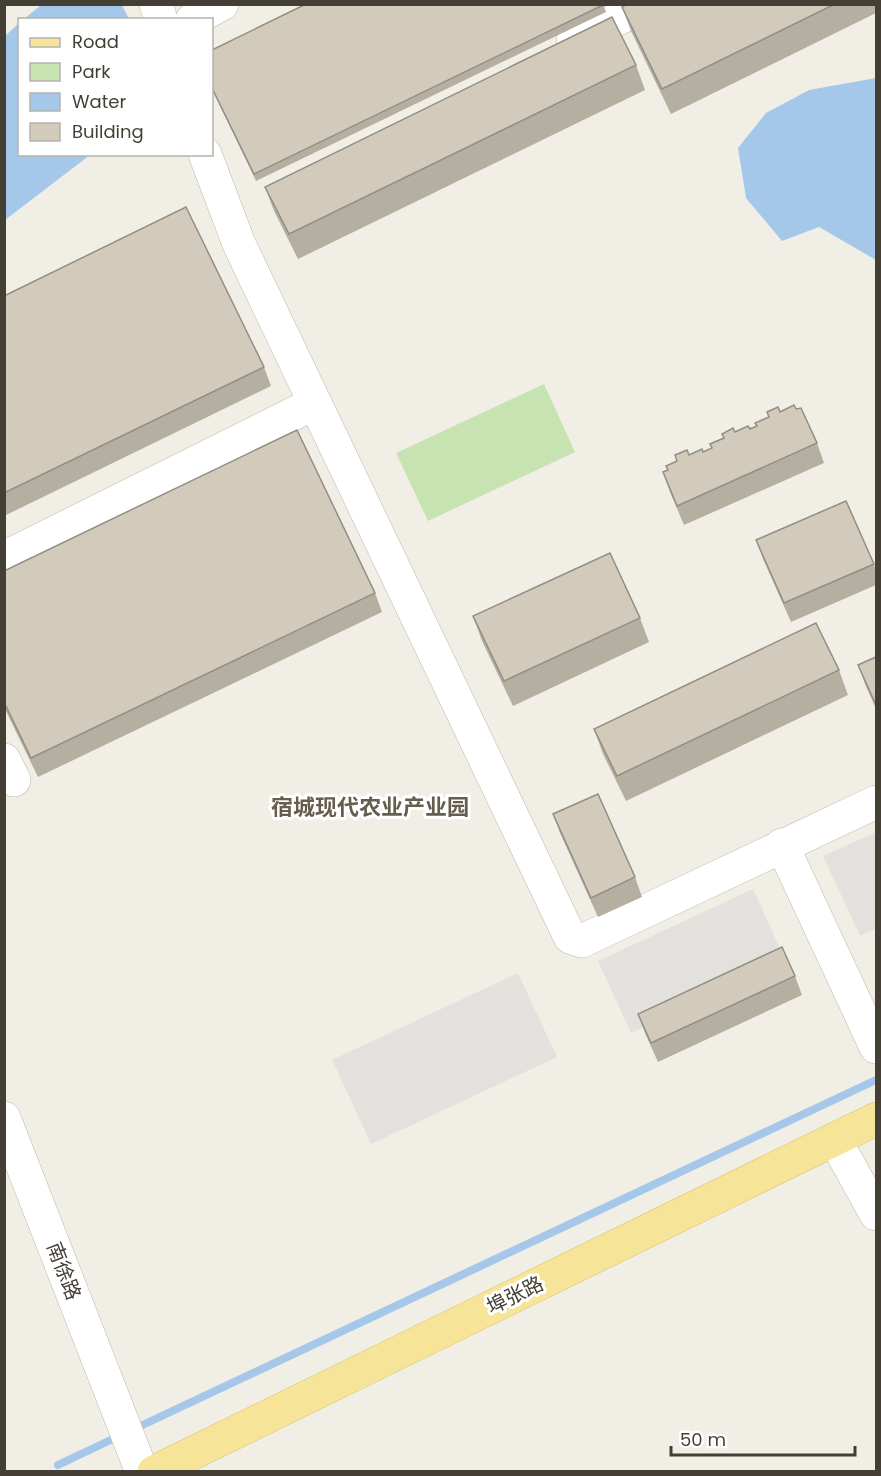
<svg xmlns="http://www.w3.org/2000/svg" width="881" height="1476" font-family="Poppins,'Noto Sans SC',sans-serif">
  <rect width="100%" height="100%" fill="#f1efe5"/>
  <path fill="#c7e3b1" d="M 544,384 L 575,452 L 428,521 L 396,453 Z"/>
  <g fill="#e2e1dd">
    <path d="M 876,832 L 876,929 L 860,936 L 823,856 Z"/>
    <path d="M 753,889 L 786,962 L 631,1033 L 598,961 Z"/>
    <path d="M 518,973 L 557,1057 L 371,1144 L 332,1060 Z"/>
  </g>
  <g fill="#a5c7ea">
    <path d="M 41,5 L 122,5 L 129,19 L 24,19 Z"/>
    <path d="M 19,23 L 20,154 L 90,155 L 5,220 L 5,36 Z"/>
    <path d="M 876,78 L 876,260 L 819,227 L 782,241 L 746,198 L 738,148 L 766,113 L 809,90 Z"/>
  </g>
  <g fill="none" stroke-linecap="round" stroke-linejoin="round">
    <g stroke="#a5c7ea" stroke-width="8">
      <path d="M 132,1430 L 876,1080"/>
      <path d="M 58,1465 L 119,1436"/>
    </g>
    <g stroke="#bcb7a9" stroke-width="34">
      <g id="minor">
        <path d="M 156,4 L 161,20"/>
        <path d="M 192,20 L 222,4"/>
        <path d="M 573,41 L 648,4"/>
        <path d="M 205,154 L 239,244 L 570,937 L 582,941 L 876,802"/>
        <path d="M 4,558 L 315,403"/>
        <path d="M 4,760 L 14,780"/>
        <path d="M 782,845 L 876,1047"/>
        <path d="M 4,1118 L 142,1472"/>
        <path d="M 835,1140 L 876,1214"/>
      </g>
    </g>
    <g stroke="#dac36b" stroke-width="34">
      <path id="major" d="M 154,1472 L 876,1119"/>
    </g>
    <use href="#minor" stroke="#fff" stroke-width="33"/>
    <use href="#major" stroke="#f6e599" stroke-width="33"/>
  </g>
  <g fill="#b5afa2">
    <path d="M 603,4 L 606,12 L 256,181 L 212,89 L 212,50 Z"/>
    <path d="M 627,4 L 876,4 L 876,13 L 671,114 L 631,31 L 622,7 Z"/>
    <path d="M 636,65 L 645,90 L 298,259 L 274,211 L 265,187 Z"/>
    <path d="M 4,296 L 264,367 L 271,386 L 4,516 Z"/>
    <path d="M 796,409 L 817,443 L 824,463 L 684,525 L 670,492 L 663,472 L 668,470 L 689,455 L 703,452 L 711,448 L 735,432 L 756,426 L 780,412 Z"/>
    <path d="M 756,540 L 874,564 L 876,572 L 876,585 L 791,622 L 763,559 Z"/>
    <path d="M 4,571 L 375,593 L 382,612 L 38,777 L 4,707 Z"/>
    <path d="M 473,616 L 640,618 L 649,642 L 513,706 L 482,641 Z"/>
    <path d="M 876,657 L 876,709 L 865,684 L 858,665 Z"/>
    <path d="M 839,670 L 848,695 L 626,801 L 603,754 L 594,729 Z"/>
    <path d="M 553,814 L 635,877 L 642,897 L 598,917 L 560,833 Z"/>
    <path d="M 795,976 L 802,995 L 658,1062 L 645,1033 L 638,1014 Z"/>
  </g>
  <g fill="#d2cbbc" stroke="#938e84" stroke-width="1.5">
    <path d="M 306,4 L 603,4 L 603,5 L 254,174 L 212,88 L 212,50 Z"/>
    <path d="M 627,4 L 835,4 L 662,89 L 622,7 Z"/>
    <path d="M 612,17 L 636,65 L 289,234 L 265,187 Z"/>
    <path d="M 186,207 L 264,367 L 4,493 L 4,296 Z"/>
    <path d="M 794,405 L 796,409 L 801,408 L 817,443 L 677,506 L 663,472 L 668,470 L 666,466 L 677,461 L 675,455 L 687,450 L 689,455 L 702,449 L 703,452 L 712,448 L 710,444 L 724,438 L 722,434 L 733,428 L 735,432 L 748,426 L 750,429 L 757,426 L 755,423 L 769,417 L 767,412 L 778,407 L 780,412 Z"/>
    <path d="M 297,430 L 375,593 L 31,758 L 4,702 L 4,571 Z"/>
    <path d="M 846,501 L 874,564 L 784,603 L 756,540 Z"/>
    <path d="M 610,553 L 640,618 L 504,681 L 473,616 Z"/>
    <path d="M 816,623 L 839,670 L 617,776 L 594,729 Z"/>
    <path d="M 876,657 L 876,705 L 858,665 Z"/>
    <path d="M 598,794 L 635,877 L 591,898 L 553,814 Z"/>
    <path d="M 782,947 L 795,976 L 651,1043 L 638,1014 Z"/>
  </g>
  <g text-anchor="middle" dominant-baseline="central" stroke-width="6" stroke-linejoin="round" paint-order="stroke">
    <g font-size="20" fill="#433f35" stroke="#fff">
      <text transform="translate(64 1271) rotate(69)">南徐路</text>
      <text transform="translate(515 1295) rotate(-26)">埠张路</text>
    </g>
    <g font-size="22" font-weight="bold" fill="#655e4d" stroke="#fff">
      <text x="370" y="807">宿城现代农业产业园</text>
    </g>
  </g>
  <rect width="881" height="1476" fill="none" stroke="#433f35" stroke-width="12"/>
  <rect x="18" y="18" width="195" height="138" fill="#ffffff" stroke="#b4b2ae" stroke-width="1.5"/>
  <rect x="30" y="38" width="30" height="9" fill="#f6e599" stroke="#b4b2ae" stroke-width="1.5"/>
  <text x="72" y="48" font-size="18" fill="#433f35">Road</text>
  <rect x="30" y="63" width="30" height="18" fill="#c7e3b1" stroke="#b4b2ae" stroke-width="1.5"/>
  <text x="72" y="78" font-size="18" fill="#433f35">Park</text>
  <rect x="30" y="93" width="30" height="18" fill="#a5c7ea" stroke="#b4b2ae" stroke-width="1.5"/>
  <text x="72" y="108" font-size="18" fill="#433f35">Water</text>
  <rect x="30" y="123" width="30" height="18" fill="#d2cbbc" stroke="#b4b2ae" stroke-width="1.5"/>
  <text x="72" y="138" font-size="18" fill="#433f35">Building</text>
  <path d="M671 1446v9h184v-9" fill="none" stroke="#433f35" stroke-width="3"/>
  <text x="680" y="1446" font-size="18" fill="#433f35" stroke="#ffffff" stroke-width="4.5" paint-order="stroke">50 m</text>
</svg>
